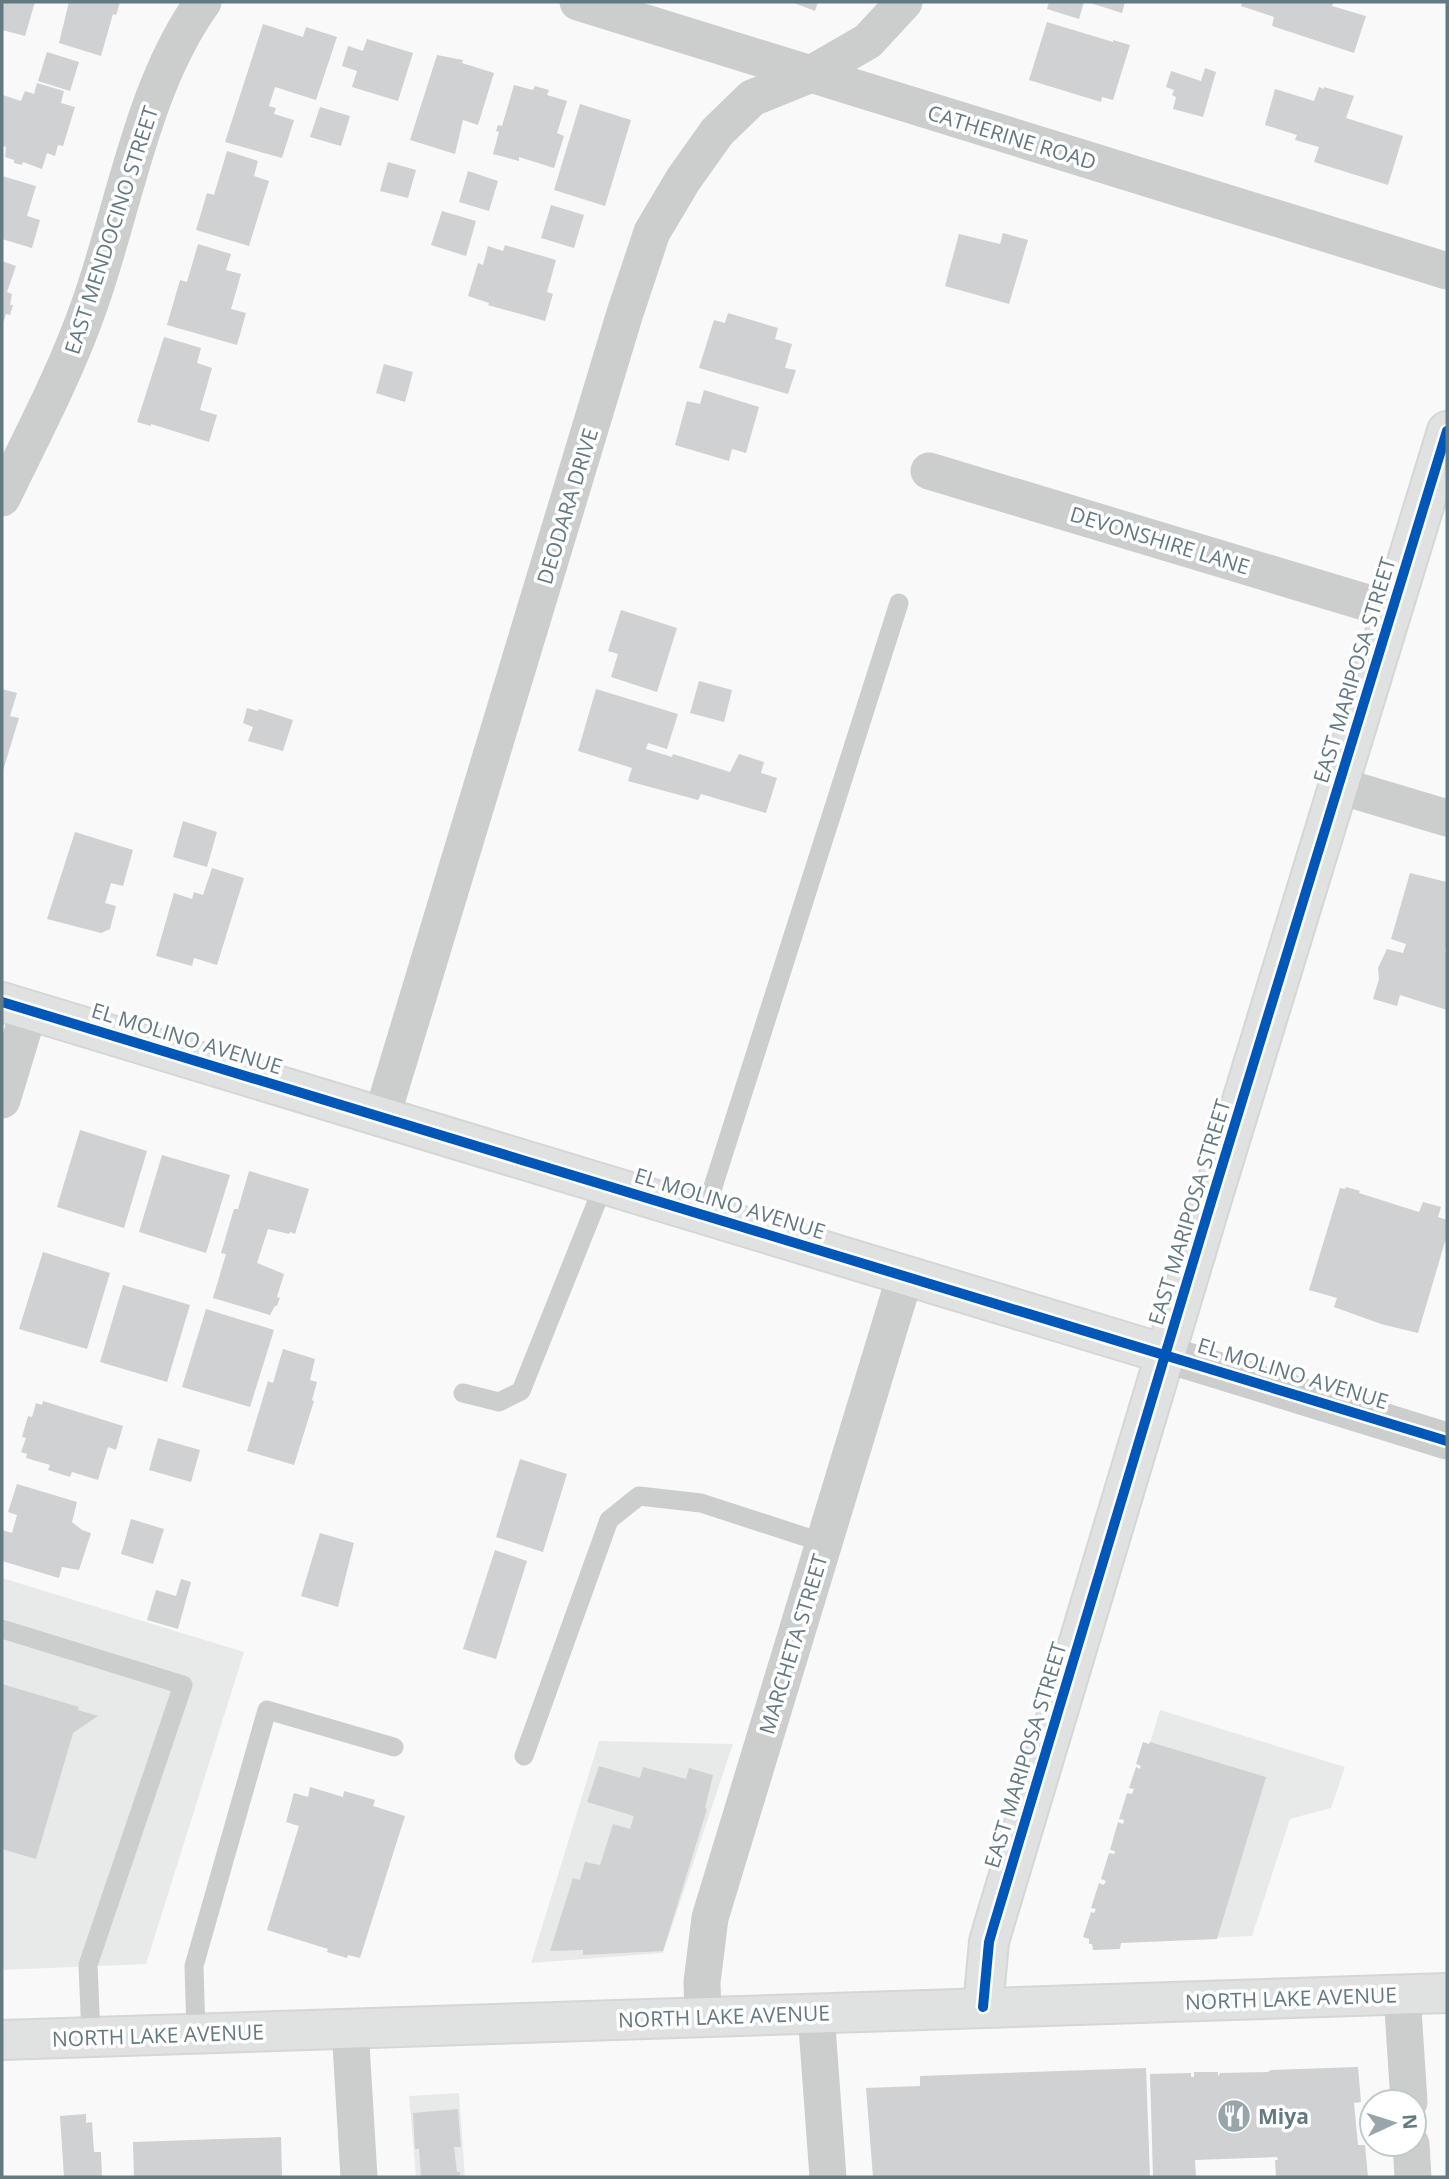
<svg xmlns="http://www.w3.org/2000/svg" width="1449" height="2179" font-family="'Open Sans',sans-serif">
  <rect width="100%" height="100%" fill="#f9f9f9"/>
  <g fill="#e8eae9">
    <path d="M 2,1578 L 244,1652 L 146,1964 L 2,1970 Z"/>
    <path d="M 1160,1710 L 1345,1767 L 1331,1808 L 1290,1819 L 1252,1936 L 1089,1944 Z"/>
    <path d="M 599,1741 L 733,1744 L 663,1953 L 531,1963 Z"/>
    <path d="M 459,2093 L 465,2177 L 416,2177 L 409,2096 Z"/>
  </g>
  <g fill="#cfd1d2">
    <path d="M 2,2 L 35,2 L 25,36 L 2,30 Z"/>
    <path d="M 69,2 L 120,2 L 116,15 L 113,14 L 101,56 L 59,43 Z"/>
    <path d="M 791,2 L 818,2 L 815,11 Z"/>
    <path d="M 1049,2 L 1084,2 L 1079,19 L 1047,9 Z"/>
    <path d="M 1087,2 L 1125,2 L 1122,13 Z"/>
    <path d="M 1242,2 L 1334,2 L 1332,6 L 1366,16 L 1354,53 L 1272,26 L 1274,17 L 1241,6 Z"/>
    <path d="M 1047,22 L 1113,42 L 1113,40 L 1130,45 L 1113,100 L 1102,97 L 1101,102 L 1029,80 Z"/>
    <path d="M 263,24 L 303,37 L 306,27 L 337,37 L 316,100 L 275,87 L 269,106 L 276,108 L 274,114 L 294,120 L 282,158 L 225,142 Z"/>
    <path d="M 367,39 L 413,53 L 398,101 L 352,87 L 357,71 L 342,66 L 348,46 L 363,51 Z"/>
    <path d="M 47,52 L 79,62 L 70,91 L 38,81 Z"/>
    <path d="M 437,55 L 463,60 L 462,63 L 494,73 L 478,125 L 463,120 L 455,154 L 410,140 Z"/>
    <path d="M 1205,68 L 1216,72 L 1203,117 L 1173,109 L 1176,97 L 1172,95 L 1174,90 L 1166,87 L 1171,71 L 1201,81 Z"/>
    <path d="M 37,83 L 64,91 L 61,103 L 75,107 L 63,146 L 58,145 L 55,156 L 47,153 L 42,169 L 23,162 L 22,165 L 14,163 L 14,160 L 5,157 L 6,147 L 2,146 L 3,95 L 21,101 L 25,91 L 34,94 Z"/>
    <path d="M 514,85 L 533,90 L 535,86 L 549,90 L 547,95 L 567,101 L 557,133 L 564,136 L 554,168 L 519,157 L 519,161 L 493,154 L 499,132 L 496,131 L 498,125 L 502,126 Z"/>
    <path d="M 1319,87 L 1324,89 L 1324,87 L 1354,96 L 1346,118 L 1403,136 L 1388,185 L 1314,162 L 1319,147 L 1295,140 L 1297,135 L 1265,125 L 1275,89 L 1314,101 Z"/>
    <path d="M 580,104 L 631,120 L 605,206 L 554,190 Z"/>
    <path d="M 320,107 L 350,116 L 341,146 L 310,137 Z"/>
    <path d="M 227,151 L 258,161 L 254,176 L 269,181 L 249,246 L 196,230 L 207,193 L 214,195 Z"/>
    <path d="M 388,162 L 416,170 L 408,198 L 380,191 Z"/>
    <path d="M 468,171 L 498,181 L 489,211 L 459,202 Z"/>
    <path d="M 2,176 L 36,186 L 27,216 L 40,220 L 32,248 L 2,239 Z"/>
    <path d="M 551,205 L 584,215 L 574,248 L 541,238 Z"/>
    <path d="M 442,211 L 476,221 L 466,256 L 431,245 Z"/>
    <path d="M 1003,233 L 1028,240 L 1009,304 L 945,286 L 959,234 L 1000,244 Z"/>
    <path d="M 198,244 L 231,254 L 226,270 L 241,274 L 231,309 L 246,313 L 237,345 L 167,325 L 180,280 L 187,282 Z"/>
    <path d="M 505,245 L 556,260 L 547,292 L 553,294 L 545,321 L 488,305 L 489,303 L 468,296 L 478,263 L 483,265 L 488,246 L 503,251 Z"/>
    <path d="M 2,261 L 16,266 L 7,292 L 12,294 L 10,305 L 13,305 L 10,315 L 6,314 L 2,326 Z"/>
    <path d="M 728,313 L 778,328 L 775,339 L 792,344 L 785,368 L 796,370 L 788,394 L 699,368 L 714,320 L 725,323 Z"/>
    <path d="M 164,337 L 201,348 L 197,363 L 212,368 L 200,410 L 217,415 L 209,442 L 151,424 L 151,426 L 137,422 Z"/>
    <path d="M 384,364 L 413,372 L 405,402 L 376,393 Z"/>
    <path d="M 704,390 L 759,407 L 746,453 L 732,449 L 729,461 L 675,445 L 687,401 L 700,404 Z"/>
    <path d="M 621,610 L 677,628 L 657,692 L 611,677 L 618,654 L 608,651 Z"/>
    <path d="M 699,681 L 732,690 L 724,722 L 690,713 Z"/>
    <path d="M 2,689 L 17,693 L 10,716 L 19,718 L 2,774 Z"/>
    <path d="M 596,689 L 678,714 L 667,749 L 648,743 L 646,749 L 672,757 L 673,754 L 730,772 L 739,754 L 764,762 L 761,773 L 777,778 L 766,813 L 701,794 L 698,800 L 628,781 L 632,768 L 578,751 Z"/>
    <path d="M 247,708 L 258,711 L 259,709 L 293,720 L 283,751 L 248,741 L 253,727 L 243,723 Z"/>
    <path d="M 183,821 L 217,832 L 207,867 L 173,857 Z"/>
    <path d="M 75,832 L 133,850 L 123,886 L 111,883 L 105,903 L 116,906 L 110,929 L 101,933 L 47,919 Z"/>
    <path d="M 212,868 L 244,878 L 217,965 L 194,958 L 192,966 L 156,956 L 174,893 L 192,899 L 194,892 L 203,895 Z"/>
    <path d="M 1410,873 L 1447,882 L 1447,943 L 1445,951 L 1447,952 L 1447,1010 L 1400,995 L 1397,1006 L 1373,999 L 1379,979 L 1378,968 L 1387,949 L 1403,953 L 1406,944 L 1391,939 Z"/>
    <path d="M 80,1130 L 147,1151 L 124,1228 L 57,1207 Z"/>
    <path d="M 162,1155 L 230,1175 L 206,1253 L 139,1232 Z"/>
    <path d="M 249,1171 L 309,1189 L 295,1234 L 290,1232 L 289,1234 L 268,1229 L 257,1263 L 284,1274 L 277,1297 L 280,1298 L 277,1306 L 275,1306 L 270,1315 L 213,1298 L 226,1254 L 221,1253 L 234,1209 L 238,1209 Z"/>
    <path d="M 1346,1187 L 1360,1191 L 1359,1193 L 1419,1212 L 1423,1202 L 1441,1207 L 1438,1217 L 1447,1220 L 1447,1235 L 1418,1333 L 1381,1324 L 1334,1307 L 1337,1298 L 1309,1290 L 1340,1188 L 1345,1189 Z"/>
    <path d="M 43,1252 L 110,1273 L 87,1349 L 19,1329 Z"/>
    <path d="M 123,1285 L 190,1305 L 167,1382 L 100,1362 Z"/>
    <path d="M 206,1309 L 274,1330 L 250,1407 L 182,1387 Z"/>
    <path d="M 283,1349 L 315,1359 L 310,1380 L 317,1382 L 312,1400 L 314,1401 L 294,1465 L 247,1451 L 268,1381 L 273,1383 Z"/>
    <path d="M 43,1401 L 123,1426 L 116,1450 L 108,1447 L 98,1480 L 72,1472 L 70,1477 L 48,1470 L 50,1465 L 26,1458 L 27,1454 L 21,1452 L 26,1438 L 22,1437 L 28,1416 L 32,1417 L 36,1403 L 42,1405 Z"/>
    <path d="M 158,1438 L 200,1450 L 191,1482 L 149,1470 Z"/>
    <path d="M 520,1459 L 567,1474 L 543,1552 L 496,1537 Z"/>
    <path d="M 17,1484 L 77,1502 L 72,1522 L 82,1530 L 91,1533 L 79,1570 L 62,1567 L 59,1578 L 2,1561 L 2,1530 L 12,1533 L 17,1515 L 8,1512 Z"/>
    <path d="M 131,1519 L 164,1529 L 153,1564 L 121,1554 Z"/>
    <path d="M 320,1533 L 354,1543 L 338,1607 L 301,1596 Z"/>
    <path d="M 495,1550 L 527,1561 L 496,1659 L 463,1649 Z"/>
    <path d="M 181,1579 L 191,1582 L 178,1629 L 147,1620 L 156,1590 L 176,1596 Z"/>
    <path d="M 2,1684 L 79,1707 L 78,1710 L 98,1716 L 73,1733 L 36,1859 L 2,1849 Z"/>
    <path d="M 1143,1742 L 1149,1744 L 1150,1742 L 1266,1777 L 1217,1939 L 1121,1943 L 1120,1949 L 1093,1950 L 1092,1944 L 1089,1944 L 1089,1939 L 1083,1937 L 1091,1912 L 1094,1913 L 1096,1909 L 1091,1908 L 1099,1883 L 1104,1885 L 1106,1881 L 1101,1879 L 1109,1853 L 1114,1854 L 1115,1851 L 1110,1850 L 1118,1822 L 1123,1824 L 1124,1820 L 1119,1819 L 1127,1793 L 1132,1794 L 1134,1789 L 1129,1788 L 1136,1767 L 1140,1769 L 1141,1766 L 1136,1764 Z"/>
    <path d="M 599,1766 L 640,1778 L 643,1767 L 686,1779 L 689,1768 L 713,1775 L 705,1808 L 707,1809 L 663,1951 L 583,1955 L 583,1950 L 550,1951 L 573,1878 L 580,1880 L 585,1862 L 600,1865 L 613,1824 L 630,1829 L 634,1816 L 587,1802 Z"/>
    <path d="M 310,1787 L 343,1797 L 344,1791 L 375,1800 L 373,1806 L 405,1816 L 360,1958 L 348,1955 L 347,1958 L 327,1952 L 328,1949 L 267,1930 L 299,1826 L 286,1822 L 294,1793 L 308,1797 Z"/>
    <path d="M 1358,2067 L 1361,2102 L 1354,2103 L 1358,2145 L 1365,2145 L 1368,2177 L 1276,2177 L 1275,2160 L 1278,2160 L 1277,2157 L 1195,2160 L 1196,2177 L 1153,2177 L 1150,2074 L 1191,2073 L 1191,2077 L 1194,2077 L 1194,2072 L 1218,2072 L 1218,2076 L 1220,2073 L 1268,2072 L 1271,2070 Z"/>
    <path d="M 1146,2068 L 1150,2177 L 873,2177 L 866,2088 L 920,2086 L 920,2076 Z"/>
    <path d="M 458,2109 L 461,2147 L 454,2147 L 457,2172 L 460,2172 L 460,2177 L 421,2177 L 419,2149 L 415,2149 L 413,2113 Z"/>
    <path d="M 86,2114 L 86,2123 L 92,2122 L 94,2152 L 101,2152 L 102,2177 L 64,2177 L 60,2116 Z"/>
    <path d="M 281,2137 L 282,2177 L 134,2177 L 133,2142 Z"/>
  </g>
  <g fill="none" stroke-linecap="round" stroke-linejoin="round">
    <g stroke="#d5d6d7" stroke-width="42">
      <g id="secondary">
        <path d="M 2,1002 L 1165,1354"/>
        <path d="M 983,2007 L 989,1942 L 993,1928 L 1211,1202 L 1447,431"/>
        <path d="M 2,2040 L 1447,1993"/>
      </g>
    </g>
    <g stroke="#cccece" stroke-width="19">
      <path d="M 704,1215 L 899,603"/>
      <path d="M 463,1393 L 499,1402 L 521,1391 L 604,1184"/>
      <path d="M 2,1629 L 183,1685 L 88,1965 L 91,2036"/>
      <path d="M 524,1756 L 609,1520 L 639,1496 L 701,1503 L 824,1543"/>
      <path d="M 196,2033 L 194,1966 L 267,1710 L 394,1747"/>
    </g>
    <g stroke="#cccece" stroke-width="37">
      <path d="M 578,2 L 1447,271"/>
      <path d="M 929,471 L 1391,610"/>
      <path d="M 2,498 C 32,436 65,374 88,309 C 124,210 141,88 203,2"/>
      <path d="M 1340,786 L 1447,818"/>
      <path d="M 2,1100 L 29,1011"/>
      <path d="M 382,1116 L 625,313 L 652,232 L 683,180 L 717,132 L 752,98 L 811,74 L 868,41 L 904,2"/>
      <path d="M 1165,1354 L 1447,1441"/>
      <path d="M 1402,1994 L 1409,2102"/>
      <path d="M 816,2013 L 828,2177"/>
      <path d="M 703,2016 L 702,1982 L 710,1918 L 905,1276"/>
      <path d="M 350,2028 L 359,2177"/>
      <path d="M 1411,2144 L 1413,2177"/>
    </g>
    <use href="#secondary" stroke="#e0e1e1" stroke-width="38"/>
    <g stroke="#fff" stroke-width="15">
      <g id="cycleway">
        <path d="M 2,1002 L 1447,1441"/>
        <path d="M 983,2007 L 989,1942 L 993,1928 L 1211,1202 L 1447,431"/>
      </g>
    </g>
    <use href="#cycleway" stroke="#0057b8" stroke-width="10"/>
  </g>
  <defs>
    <g id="restaurant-disc" transform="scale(1.75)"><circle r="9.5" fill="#98a6ac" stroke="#fff"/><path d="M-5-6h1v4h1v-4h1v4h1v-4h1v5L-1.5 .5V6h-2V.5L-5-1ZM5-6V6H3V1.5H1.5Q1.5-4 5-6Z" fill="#fff"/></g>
  </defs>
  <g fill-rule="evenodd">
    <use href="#restaurant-disc" x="1234" y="2116"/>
  </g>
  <g text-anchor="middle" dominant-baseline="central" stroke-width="7" stroke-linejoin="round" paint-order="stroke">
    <g font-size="21" fill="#647a83" stroke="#fff">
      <text transform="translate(1012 137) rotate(17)">CATHERINE ROAD</text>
      <text transform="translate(111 230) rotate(-72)">EAST MENDOCINO STREET</text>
      <text transform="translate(567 506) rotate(-73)">DEODARA DRIVE</text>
      <text transform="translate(1160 540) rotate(17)">DEVONSHIRE LANE</text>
      <text transform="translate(1354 670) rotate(-73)">EAST MARIPOSA STREET</text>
      <text transform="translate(187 1038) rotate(17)">EL MOLINO AVENUE</text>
      <text transform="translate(730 1203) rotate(17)">EL MOLINO AVENUE</text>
      <text transform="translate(1189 1212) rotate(-73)">EAST MARIPOSA STREET</text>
      <text transform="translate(1293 1373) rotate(17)">EL MOLINO AVENUE</text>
      <text transform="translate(793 1644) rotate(-73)">MARCHETA STREET</text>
      <text transform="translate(1025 1755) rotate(-73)">EAST MARIPOSA STREET</text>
      <text transform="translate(1291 1998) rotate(-2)">NORTH LAKE AVENUE</text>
      <text transform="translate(724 2016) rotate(-2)">NORTH LAKE AVENUE</text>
      <text transform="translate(158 2035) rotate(-2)">NORTH LAKE AVENUE</text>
    </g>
    <g font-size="21" font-weight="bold" fill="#647a83" stroke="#fff" text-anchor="start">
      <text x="1258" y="2116">Miya</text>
    </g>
  </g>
  <rect width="1449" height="2179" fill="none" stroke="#647a83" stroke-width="7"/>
  <g transform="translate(1393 2123) rotate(86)"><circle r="33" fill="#ffffff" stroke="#c1cacd" stroke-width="2"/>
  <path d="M0-5L12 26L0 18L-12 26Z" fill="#98a6ac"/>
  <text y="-10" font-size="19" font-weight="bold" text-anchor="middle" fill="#647a83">N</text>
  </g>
</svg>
